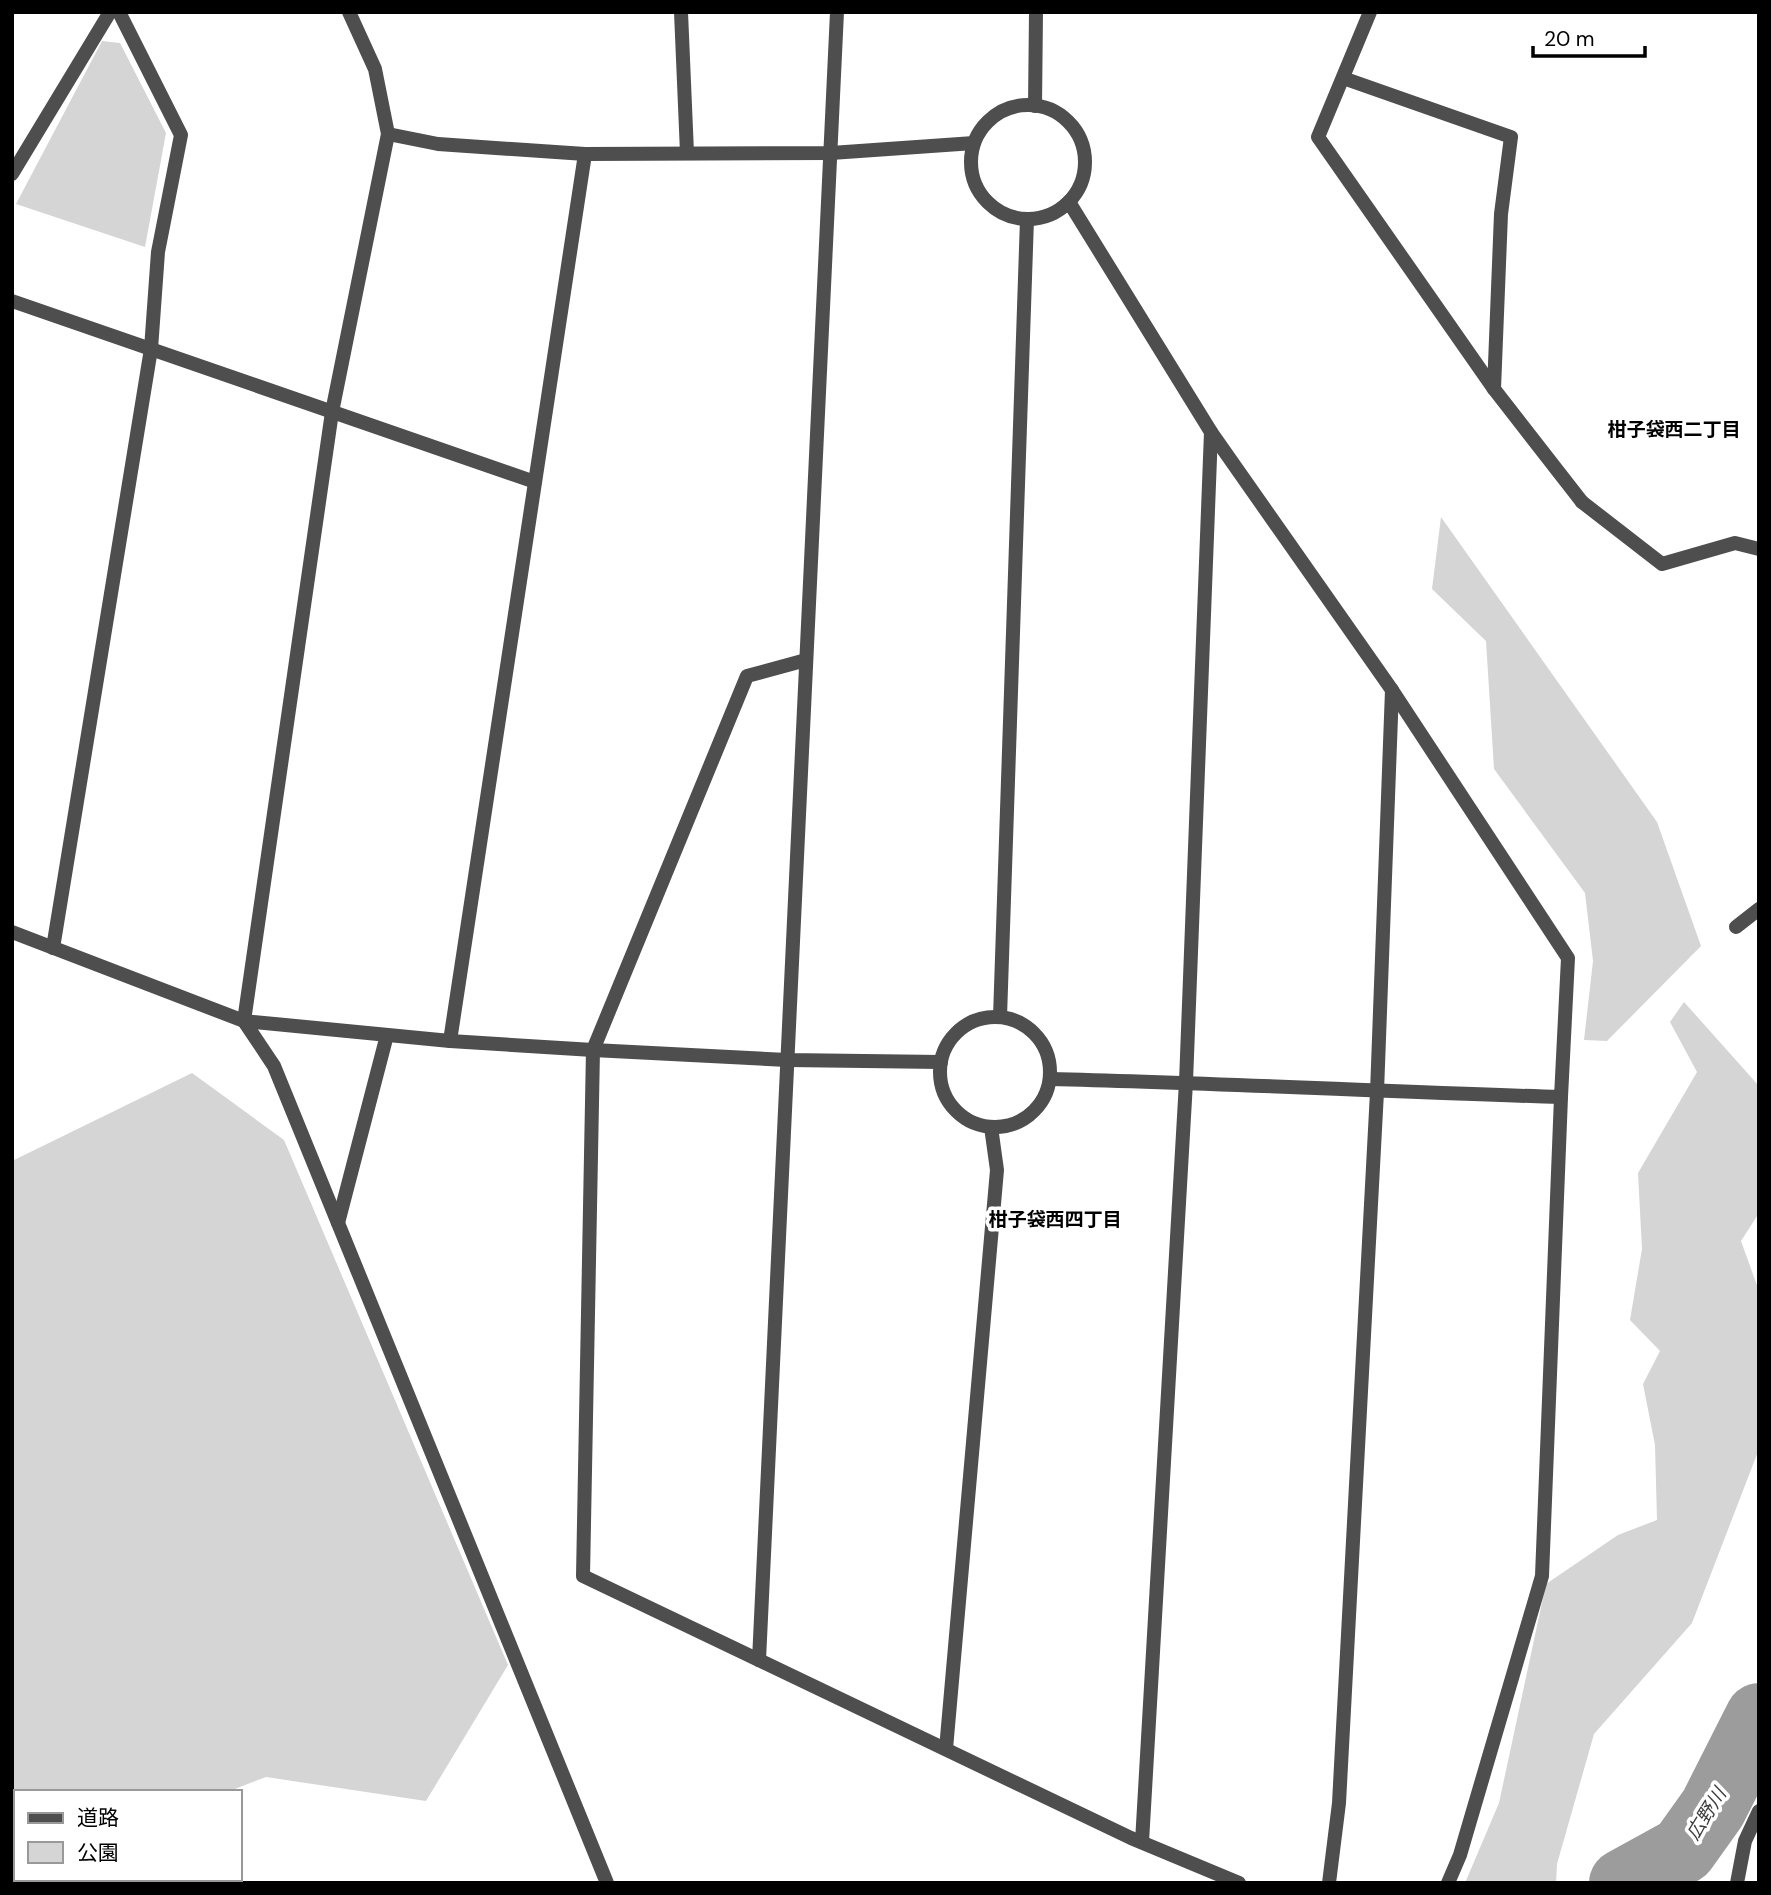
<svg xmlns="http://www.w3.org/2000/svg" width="1771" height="1895" font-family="'DM Sans','Noto Sans JP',sans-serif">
  <rect width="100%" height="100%" fill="#fff"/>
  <g fill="#d5d5d5">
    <path d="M 102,41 L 120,43 L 166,133 L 145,247 L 16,204 Z"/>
    <path d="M 1441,517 L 1657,822 L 1701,946 L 1607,1041 L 1584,1040 L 1593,961 L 1585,893 L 1494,769 L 1486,641 L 1432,589 Z"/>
    <path d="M 1684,1002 L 1759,1086 L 1759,1213 L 1741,1241 L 1759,1291 L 1759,1449 L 1692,1623 L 1594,1734 L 1557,1864 L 1556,1883 L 1465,1883 L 1499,1803 L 1546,1584 L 1618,1535 L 1657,1520 L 1655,1445 L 1643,1384 L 1660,1351 L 1630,1320 L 1642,1249 L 1638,1173 L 1697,1072 L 1670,1022 Z"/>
    <path d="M 192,1073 L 284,1140 L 508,1665 L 426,1801 L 266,1777 L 227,1792 L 16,1792 L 16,1879 L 81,1879 L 79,1883 L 12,1883 L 12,1161 Z"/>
  </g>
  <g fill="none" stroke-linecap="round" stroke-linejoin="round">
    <path stroke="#9c9c9c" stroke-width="68" d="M 1623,1883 L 1683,1850 L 1713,1808 L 1759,1717"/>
    <path stroke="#4e4e4e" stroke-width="14" d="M 1582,502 L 1662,564 L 1735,543 L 1759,549"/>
    <g stroke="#4e4e4e" stroke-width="14">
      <path d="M 349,12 L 375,69 L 388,134 L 332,412 L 244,1021 L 274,1066 L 607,1883"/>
      <path d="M 681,12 L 687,153"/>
      <path d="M 1370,12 L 1318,137 L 1494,389 L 1582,502"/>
      <path d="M 1343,78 L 1511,137 L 1501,214 L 1494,389"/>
      <circle cx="1028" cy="162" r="57"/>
      <path d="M 1035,106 L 1036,12"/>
      <path d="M 388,134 L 438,144 L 585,154 L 831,153 L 974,143"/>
      <path d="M 12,174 L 110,12"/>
      <path d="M 12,301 L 535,482"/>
      <path d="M 806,660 L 747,676 L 593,1050 L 583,1576 L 1131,1838 L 1239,1883"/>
      <path d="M 1736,927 L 1759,909"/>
      <path d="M 12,932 L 244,1021 L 450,1041 L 593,1050 L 787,1060 L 941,1062"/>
      <path d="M 53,948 L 151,349 L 158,252 L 181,135 L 119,12"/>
      <path d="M 1000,1017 L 1027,219"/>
      <circle cx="995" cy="1072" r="55"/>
      <path d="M 450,1041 L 585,154"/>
      <path d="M 1050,1079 C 1221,1083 1391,1092 1561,1097 L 1568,958 L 1392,690 L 1211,432 L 1069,202"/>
      <path d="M 338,1223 L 387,1035"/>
      <path d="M 759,1660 L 837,12"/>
      <path d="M 946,1749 L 997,1170 L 991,1127"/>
      <path d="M 1142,1842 L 1186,1082 L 1211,432"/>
      <path d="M 1329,1883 L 1339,1803 L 1377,1092 L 1392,690"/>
      <path d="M 1448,1883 L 1460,1855 L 1542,1576 L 1561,1097"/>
      <path d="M 1737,1883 L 1745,1841 L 1759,1811"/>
    </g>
  </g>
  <g text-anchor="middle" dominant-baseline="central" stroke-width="7" stroke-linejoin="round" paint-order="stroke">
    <g font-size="19" font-weight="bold" fill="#000" stroke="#fff">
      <text x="1674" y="429">柑子袋西二丁目</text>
      <text x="1055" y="1219">柑子袋西四丁目</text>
    </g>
    <g font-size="19" font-style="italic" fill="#3d3d3d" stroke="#fff">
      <text transform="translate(1706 1814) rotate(-58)">広野川</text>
    </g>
  </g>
  <rect width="1771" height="1895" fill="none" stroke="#000000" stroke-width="28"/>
  <rect x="14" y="1790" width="228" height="91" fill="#ffffff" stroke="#999999" stroke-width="2"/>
  <rect x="28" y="1813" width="35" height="10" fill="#4e4e4e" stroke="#999999" stroke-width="2"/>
  <text x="77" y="1825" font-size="21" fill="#000000">道路</text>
  <rect x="28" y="1842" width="35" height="21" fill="#d5d5d5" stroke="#999999" stroke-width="2"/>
  <text x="77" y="1860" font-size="21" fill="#000000">公園</text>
  <path d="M1533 46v10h112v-10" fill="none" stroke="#000000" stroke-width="3.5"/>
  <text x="1544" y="46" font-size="21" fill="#000000" stroke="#ffffff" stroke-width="5" paint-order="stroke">20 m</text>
</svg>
